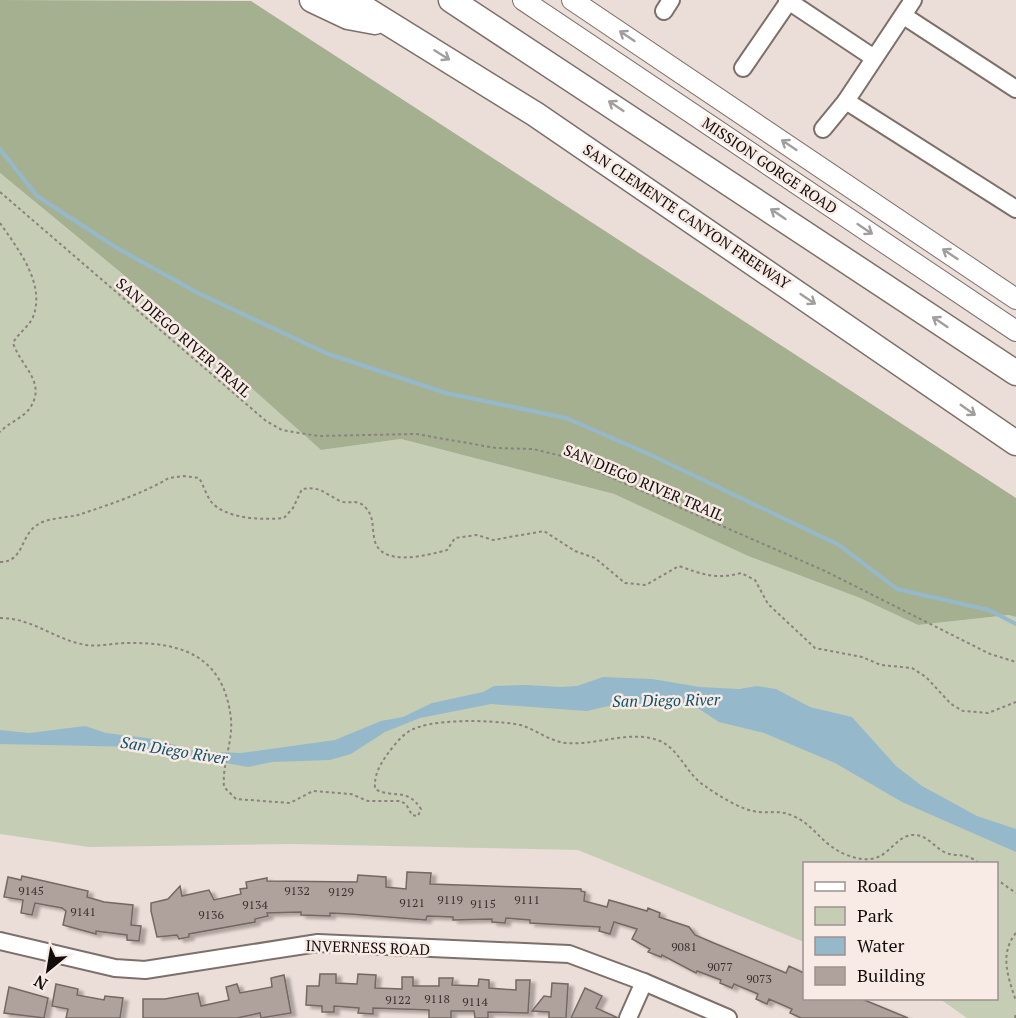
<svg xmlns="http://www.w3.org/2000/svg" width="1016" height="1018" font-family="'PT Serif',serif">
  <defs>
    <filter id="shadow"><feDropShadow dx="5" dy="3" stdDeviation="1.5" flood-color="#0004"/></filter>
  </defs>
  <rect width="100%" height="100%" fill="#ebddd7"/>
  <path fill="#c5ceb5" d="M 0,173 L 150,297 L 321,450 L 401,439 L 614,494 L 748,556 L 860,598 L 918,625 L 1009,615 L 1016,617 L 1016,1018 L 967,1018 L 940,999 L 996,998 L 996,864 L 804,864 L 804,942 L 578,850 L 292,844 L 89,847 L 0,834 Z"/>
  <path fill="#a5b091" d="M 0,0 L 251,1 L 1016,498 L 1016,617 L 1009,615 L 918,625 L 860,598 L 748,556 L 614,494 L 401,439 L 321,450 L 137,286 L 0,173 Z"/>
  <path fill="#95b9ca" d="M 603,677 L 652,679 L 700,687 L 739,689 L 757,686 L 776,689 L 810,707 L 852,717 L 896,766 L 922,786 L 977,816 L 1016,829 L 1016,852 L 902,802 L 835,763 L 764,733 L 719,722 L 690,703 L 617,704 L 587,711 L 491,704 L 420,718 L 385,732 L 351,754 L 330,760 L 272,762 L 248,767 L 138,747 L 0,744 L 0,730 L 29,733 L 85,726 L 106,733 L 155,739 L 194,751 L 241,753 L 335,740 L 381,721 L 403,717 L 432,703 L 483,692 L 494,686 L 526,685 L 561,687 L 577,686 Z"/>
  <g fill="none" stroke-linecap="round" stroke-linejoin="round">
    <path stroke="#95b9ca" stroke-width="4" d="M 0,149 L 37,196 L 117,248 L 198,293 L 328,354 L 446,393 L 566,418 L 651,455 L 839,545 L 897,589 L 989,610 L 1016,624"/>
  </g>
  <g fill="#afa19c" stroke="#746863" stroke-width="1.5" filter="url(#shadow)">
    <path d="M 407,872 L 431,873 L 430,884 L 581,889 L 581,891 L 585,892 L 584,901 L 607,907 L 609,900 L 647,911 L 648,908 L 660,913 L 659,917 L 689,927 L 695,935 L 709,941 L 786,973 L 789,966 L 804,973 L 804,999 L 862,999 L 908,1018 L 801,1018 L 790,1013 L 792,1009 L 769,999 L 767,1004 L 756,999 L 758,994 L 734,984 L 732,988 L 720,983 L 721,980 L 697,971 L 696,973 L 662,955 L 661,957 L 648,952 L 650,949 L 632,939 L 637,929 L 614,922 L 610,934 L 599,931 L 600,927 L 530,923 L 530,920 L 506,918 L 505,923 L 492,922 L 492,919 L 453,920 L 453,917 L 427,916 L 426,920 L 350,914 L 330,913 L 330,916 L 301,915 L 301,912 L 267,913 L 268,916 L 255,919 L 255,922 L 189,934 L 189,937 L 179,939 L 177,935 L 157,937 L 151,911 L 151,903 L 168,899 L 180,886 L 182,896 L 209,890 L 214,900 L 241,894 L 240,889 L 247,888 L 246,882 L 267,878 L 267,881 L 357,882 L 358,875 L 386,877 L 386,887 L 406,889 Z"/>
    <path d="M 22,876 L 88,891 L 87,897 L 104,902 L 133,905 L 131,925 L 141,926 L 139,941 L 127,940 L 127,935 L 96,931 L 96,934 L 63,925 L 66,911 L 62,908 L 35,903 L 32,915 L 21,913 L 23,900 L 4,897 L 8,877 L 21,880 Z"/>
    <path d="M 320,974 L 336,974 L 336,983 L 357,984 L 358,974 L 376,975 L 375,988 L 402,989 L 402,977 L 413,977 L 413,986 L 439,986 L 439,978 L 453,978 L 452,985 L 478,986 L 479,979 L 489,980 L 489,988 L 516,990 L 516,980 L 530,980 L 528,1013 L 488,1012 L 488,1018 L 475,1018 L 474,1011 L 451,1011 L 451,1018 L 429,1018 L 429,1010 L 373,1008 L 373,1014 L 358,1013 L 359,1008 L 334,1006 L 334,1012 L 322,1012 L 322,1006 L 306,1005 L 307,986 L 319,986 Z"/>
    <path d="M 284,975 L 291,1013 L 261,1018 L 260,1013 L 237,1018 L 143,1018 L 143,999 L 165,999 L 198,993 L 201,1006 L 229,1000 L 226,987 L 237,984 L 240,993 L 272,987 L 271,978 Z"/>
    <path d="M 552,983 L 568,984 L 566,1018 L 549,1018 L 549,1012 L 532,1011 L 544,996 L 551,997 Z"/>
    <path d="M 56,984 L 78,989 L 77,995 L 104,1000 L 105,996 L 123,998 L 120,1018 L 66,1018 L 68,1009 L 52,1006 Z"/>
    <path d="M 9,987 L 48,998 L 44,1018 L 4,1013 Z"/>
    <path d="M 585,988 L 602,996 L 596,1008 L 618,1018 L 571,1018 Z"/>
  </g>
  <g fill="none" stroke-linecap="round" stroke-linejoin="round">
    <g stroke="#7d706b" stroke-width="20">
      <g id="minor">
        <path d="M 787,0 L 874,58"/>
        <path d="M 664,11 L 671,0"/>
        <path d="M 904,16 L 1016,89"/>
        <path d="M 743,68 L 789,1"/>
        <path d="M 846,101 L 1016,209"/>
        <path d="M 823,129 L 846,101 L 913,0"/>
        <path d="M 0,941 L 115,968 L 145,970 L 318,943 L 569,954 L 644,982 L 728,1018"/>
        <path d="M 628,1018 L 644,982"/>
      </g>
    </g>
    <g stroke="#7d706b" stroke-width="22">
      <g id="major">
        <path d="M 523,0 L 1016,331"/>
        <path d="M 572,0 L 1016,299"/>
      </g>
    </g>
    <g stroke="#7d706b" stroke-width="27">
      <g id="highway">
        <path d="M 312,0 L 348,17 L 375,22"/>
        <path d="M 351,0 L 535,114 L 1016,443"/>
        <path d="M 451,0 L 1016,373"/>
      </g>
    </g>
    <g stroke="#8b817d" stroke-width="2" stroke-dasharray="3 3" stroke-linecap="butt">
      <path d="M 0,192 L 266,421 L 282,430 L 318,436 L 416,434 L 496,448 L 533,449 L 562,456 L 825,571 L 990,654 L 1016,662"/>
      <path d="M 0,223 C 18,249 46,284 33,317 C 28,328 18,333 13,343 C 21,367 47,382 30,408 C 23,418 8,423 0,432"/>
      <path d="M 0,562 C 24,562 20,536 37,525 C 47,518 65,518 78,515 C 108,505 142,494 169,478 L 184,476 L 199,478 C 205,487 207,501 217,507 C 233,519 264,520 284,518 L 293,508 L 302,489 C 320,486 324,493 340,501 C 348,505 357,498 365,507 C 374,516 372,526 374,537 C 378,569 428,555 447,550 L 455,538 L 477,535 L 493,540 L 544,531 L 575,551 L 595,558 L 625,583 L 646,585 L 679,566 C 701,574 717,580 741,573 L 755,580 L 768,604 L 815,648 L 862,657 L 881,665 L 912,668 L 926,677 L 951,704 L 963,711 L 988,713 L 1016,702"/>
      <path d="M 0,618 C 33,618 55,640 86,645 C 99,647 114,643 127,643 C 184,642 224,657 231,719 C 233,742 222,764 224,787 L 236,799 L 290,803 L 313,791 L 351,794 L 368,801 L 400,801 L 406,804 L 412,815 L 418,816 L 421,809 C 407,787 393,799 375,789 C 374,775 379,767 386,756 C 392,748 399,738 408,732 C 428,718 490,720 515,724 C 532,726 547,741 566,743 C 596,746 631,729 660,741 C 680,750 687,775 705,786 C 719,796 741,810 758,812 C 771,813 781,810 793,816 C 815,825 821,845 847,855 C 890,872 890,833 916,835 C 928,836 935,848 946,853 C 961,858 964,851 980,864"/>
      <path d="M 996,879 L 1016,893"/>
      <path d="M 1016,933 C 999,954 1008,977 1016,1001"/>
      <path d="M 1015,1018 L 1016,1013"/>
    </g>
    <use href="#minor" stroke="#fff" stroke-width="16"/>
    <use href="#major" stroke="#fff" stroke-width="20"/>
    <use href="#highway" stroke="#fff" stroke-width="24"/>
  </g>
  <defs><path id="oneway-shaft" d="M-6 0H5M1.5-3L5.5 0L1.5 3" fill="none" stroke-width="1.6" stroke-linecap="round" stroke-linejoin="round" transform="scale(1.5)"/></defs>
  <g stroke="#a19f9e">
    <use href="#oneway-shaft" transform="translate(627 36) rotate(-146)"/>
    <use href="#oneway-shaft" transform="translate(442 55) rotate(32)"/>
    <use href="#oneway-shaft" transform="translate(616 106) rotate(-146)"/>
    <use href="#oneway-shaft" transform="translate(789 145) rotate(-146)"/>
    <use href="#oneway-shaft" transform="translate(778 214) rotate(-146)"/>
    <use href="#oneway-shaft" transform="translate(865 229) rotate(34)"/>
    <use href="#oneway-shaft" transform="translate(950 254) rotate(-146)"/>
    <use href="#oneway-shaft" transform="translate(808 299) rotate(34)"/>
    <use href="#oneway-shaft" transform="translate(940 322) rotate(-146)"/>
    <use href="#oneway-shaft" transform="translate(968 410) rotate(35)"/>
  </g>
  <g text-anchor="middle" dominant-baseline="central" stroke-width="5" stroke-linejoin="round" paint-order="stroke">
    <g font-size="12" fill="#3a3330">
      <text x="31" y="890">9145</text>
      <text x="297" y="890">9132</text>
      <text x="341" y="891">9129</text>
      <text x="450" y="899">9119</text>
      <text x="527" y="899">9111</text>
      <text x="412" y="902">9121</text>
      <text x="483" y="903">9115</text>
      <text x="255" y="904">9134</text>
      <text x="83" y="911">9141</text>
      <text x="211" y="914">9136</text>
      <text x="684" y="946">9081</text>
      <text x="720" y="966">9077</text>
      <text x="759" y="978">9073</text>
      <text x="437" y="998">9118</text>
      <text x="398" y="999">9122</text>
      <text x="475" y="1001">9114</text>
    </g>
    <g font-size="15" fill="#130e0c" stroke="#f8eae4">
      <text transform="translate(770 165) rotate(34)">MISSION GORGE ROAD</text>
      <text transform="translate(687 216) rotate(34)">SAN CLEMENTE CANYON FREEWAY</text>
      <text transform="translate(184 337) rotate(41)">SAN DIEGO RIVER TRAIL</text>
      <text transform="translate(644 482) rotate(23)">SAN DIEGO RIVER TRAIL</text>
      <text transform="translate(368 947) rotate(2)">INVERNESS ROAD</text>
    </g>
    <g font-size="16" font-style="italic" fill="#0d536b" stroke="#f8eae4">
      <text transform="translate(666 700) rotate(-1)">San Diego River</text>
      <text transform="translate(174 750) rotate(9)">San Diego River</text>
    </g>
  </g>
  <rect x="803" y="862" width="195" height="138" fill="#f8eae4" stroke="#9c928e" stroke-width="1.5"/>
  <rect x="815" y="882" width="30" height="9" fill="#ffffff" stroke="#9c928e" stroke-width="1.5"/>
  <text x="857" y="892" font-size="18" fill="#130e0c">Road</text>
  <rect x="815" y="907" width="30" height="18" fill="#c5ceb5" stroke="#9c928e" stroke-width="1.5"/>
  <text x="857" y="922" font-size="18" fill="#130e0c">Park</text>
  <rect x="815" y="937" width="30" height="18" fill="#95b9ca" stroke="#9c928e" stroke-width="1.5"/>
  <text x="857" y="952" font-size="18" fill="#130e0c">Water</text>
  <rect x="815" y="967" width="30" height="18" fill="#afa19c" stroke="#9c928e" stroke-width="1.5"/>
  <text x="857" y="982" font-size="18" fill="#130e0c">Building</text>
  <g transform="translate(48 970) rotate(210)" stroke="#f8eae4" stroke-width="4.5" paint-order="stroke">
  <path d="M0-4.5L10 22L0 15L-10 22Z" fill="#130e0c"/>
  <text y="-9" font-size="16" font-weight="bold" text-anchor="middle" fill="#130e0c">N</text>
  </g>
</svg>
